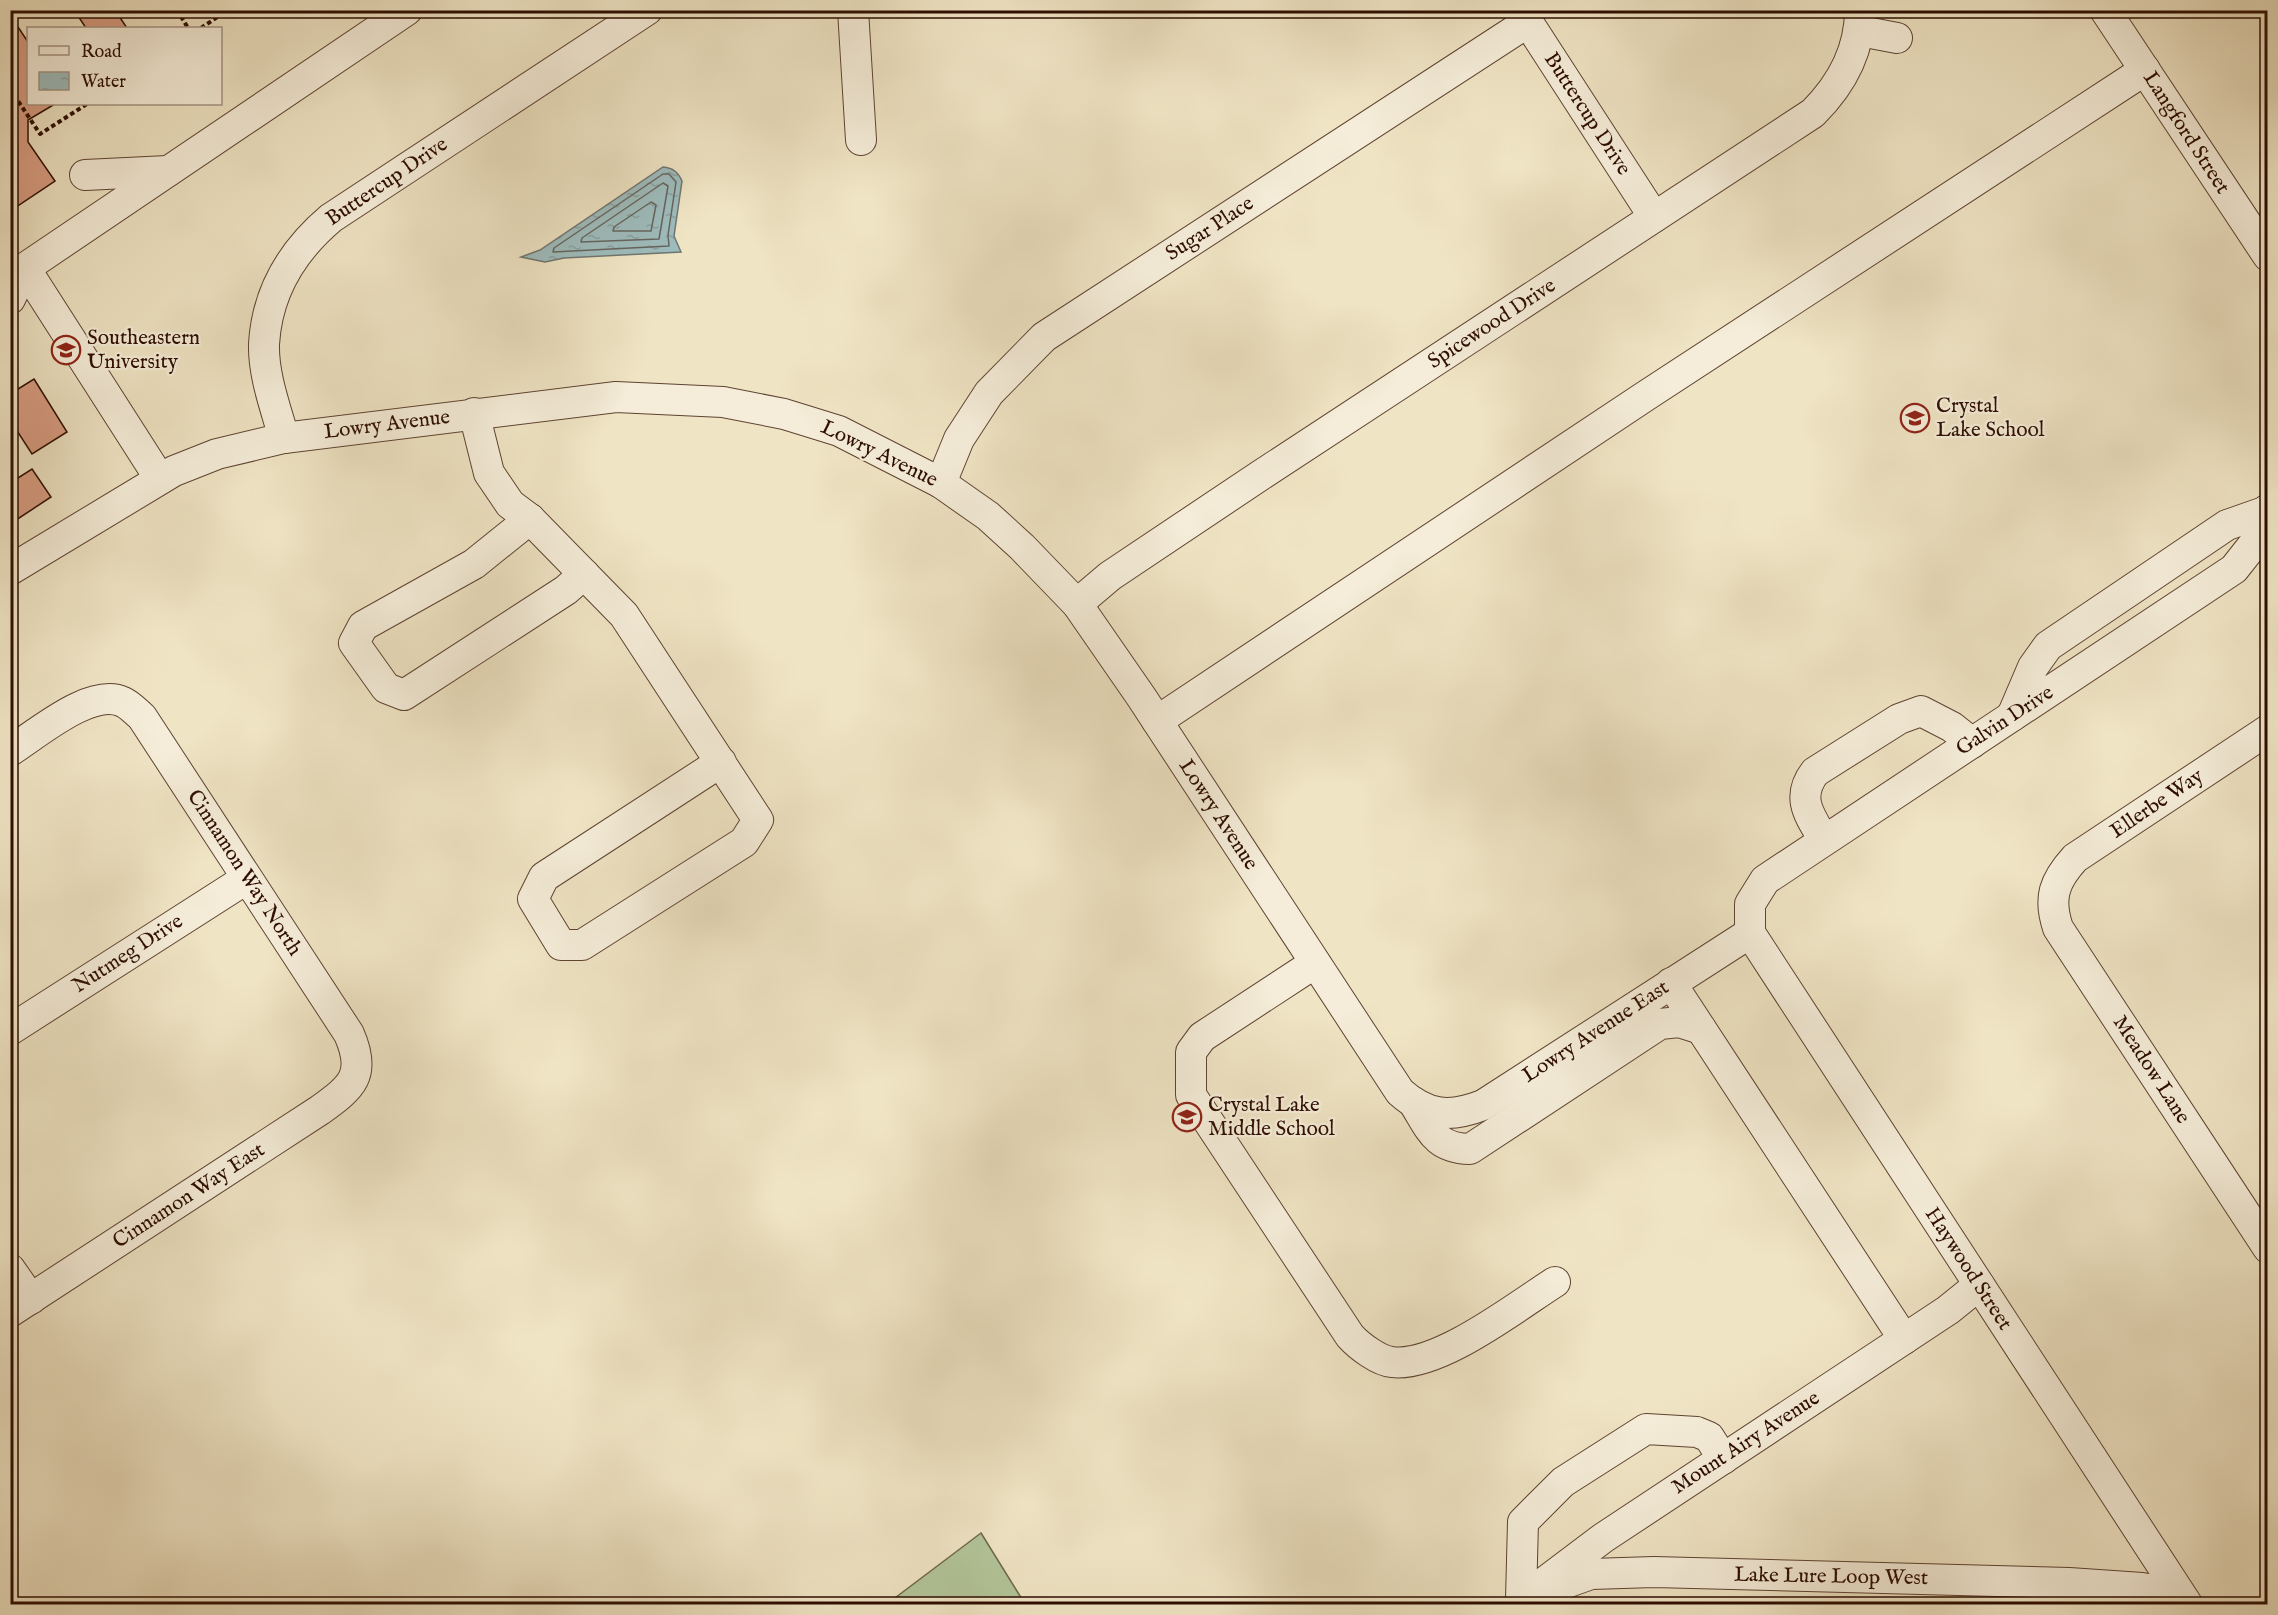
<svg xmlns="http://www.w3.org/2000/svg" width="2278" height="1615" font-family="'IM FELL English',serif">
  <defs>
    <pattern id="water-ripples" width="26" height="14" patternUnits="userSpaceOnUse" patternTransform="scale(1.5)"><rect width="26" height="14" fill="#9dbcbd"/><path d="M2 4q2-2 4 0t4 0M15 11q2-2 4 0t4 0" fill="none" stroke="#88a0a1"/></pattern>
  </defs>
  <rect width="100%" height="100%" fill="#efe4c4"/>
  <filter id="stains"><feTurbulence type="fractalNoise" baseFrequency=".00333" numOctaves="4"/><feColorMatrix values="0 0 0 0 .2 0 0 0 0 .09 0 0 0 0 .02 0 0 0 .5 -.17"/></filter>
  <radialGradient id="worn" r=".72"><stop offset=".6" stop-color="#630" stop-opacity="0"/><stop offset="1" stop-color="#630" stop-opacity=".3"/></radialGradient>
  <path fill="#b2c599" stroke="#70694c" stroke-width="1.5" d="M 981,1533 L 1025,1604 L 887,1604 Z"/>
  <path fill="url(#water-ripples)" stroke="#707671" stroke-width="1.5" d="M 663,167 C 673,168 678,172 682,181 L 674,236 L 681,252 L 564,258 L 545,262 L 521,257 L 540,250 Z"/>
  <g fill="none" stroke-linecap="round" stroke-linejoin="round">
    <g stroke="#65645e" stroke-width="1.5">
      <path d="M 663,174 L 669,174 L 676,182 L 668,235 L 669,246 L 553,252 L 554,248 Z"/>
      <path d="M 663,183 L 668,186 L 659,239 L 581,242 L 582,238 Z"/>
      <path d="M 651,202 L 656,205 L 651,231 L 613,231 L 614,227 Z"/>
    </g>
  </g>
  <g fill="#d89d82" stroke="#2d0d00" stroke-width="1.5">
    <path d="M 74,10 L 115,10 L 127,28 L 86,28 Z"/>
    <path d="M 10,15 L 28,42 L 28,104 L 55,104 L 28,120 L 28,142 L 55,181 L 10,211 Z"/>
    <path d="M 34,379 L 67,432 L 32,454 L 10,420 L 10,394 Z"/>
    <path d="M 32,469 L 51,497 L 10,524 L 10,483 Z"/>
  </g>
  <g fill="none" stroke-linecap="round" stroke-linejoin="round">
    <g stroke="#5e4331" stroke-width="32">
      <g id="minor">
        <path d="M 853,10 L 861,140"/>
        <path d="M 1520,10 L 1654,217"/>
        <path d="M 2105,10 L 2268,256"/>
        <path d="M 1860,31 L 1897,38"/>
        <path d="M 85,175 L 168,171"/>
        <path d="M 25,268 L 407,10"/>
        <path d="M 25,268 L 160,479"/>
        <path d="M 10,299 L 25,268"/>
        <path d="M 474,413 L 489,473 L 510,504 L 530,519 L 624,615 L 758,820 L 744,842 L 582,945 L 561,945 L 533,899 L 544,877 L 721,762"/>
        <path d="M 284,438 C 276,409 263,375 264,344 C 267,292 292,251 331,218 L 647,10"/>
        <path d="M 941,483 L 959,439 L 989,393 L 1044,337 L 1528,22"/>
        <path d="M 530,519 L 474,564 L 363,626 L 354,643 L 386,688 L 404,695 L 566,590 L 584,574"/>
        <path d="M 10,570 L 174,471 L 217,454 L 284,438 L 616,397 L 723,402 L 784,414 L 839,431 L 941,483 L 988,516 L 1022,547 L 1077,604 L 1142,698 L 1400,1092 C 1427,1116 1450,1118 1483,1105 L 1750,933"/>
        <path d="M 1077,604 L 1110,576 L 1261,475 L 1813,113 C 1841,85 1860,51 1860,10"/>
        <path d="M 2012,716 L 2033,667 L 2048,646 L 2227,525 L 2267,511"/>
        <path d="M 1157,721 L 1647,395 L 2145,70"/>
        <path d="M 2268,730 L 2075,858 C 2054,881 2048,898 2058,928 L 2268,1248"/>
        <path d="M 10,751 C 37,734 91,687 123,702 C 130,705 136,712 142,717 L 349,1034 C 367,1075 352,1087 320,1110 L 10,1312"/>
        <path d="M 1824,840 C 1810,816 1795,798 1815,772 L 1899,719 L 1921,711 L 1952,727 L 1972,743"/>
        <path d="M 1750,933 L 2187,1604"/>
        <path d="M 1750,933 L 1750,904 L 1765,880 L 2234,569 L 2260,536 L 2268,509"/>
        <path d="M 1315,963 L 1202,1037 L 1191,1052 L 1191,1095 L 1350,1336 C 1359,1346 1379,1361 1392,1362 C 1438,1368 1517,1306 1555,1282"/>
        <path d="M 1671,983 L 1904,1339"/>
        <path d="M 10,1030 L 246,879"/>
        <path d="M 1415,1105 C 1431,1131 1436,1148 1470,1149 L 1660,1024 L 1679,1022 L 1701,1029"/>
        <path d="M 10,1269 L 31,1299"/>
        <path d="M 1723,1459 L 1709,1437 L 1697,1432 L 1646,1429 L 1563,1482 L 1523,1522 L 1521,1599 L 1591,1574 L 1654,1572 L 2069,1583 L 2142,1588 L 2180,1594 L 2177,1604"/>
        <path d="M 1546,1581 L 1603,1538 L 1948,1310 L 1979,1285"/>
      </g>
    </g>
    <g stroke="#2d0d00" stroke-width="4" stroke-dasharray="4.5 3" stroke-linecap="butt">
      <path d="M 177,10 L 188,28"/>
      <path d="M 201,28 L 228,10"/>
      <path d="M 10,89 L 40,134 L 87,104"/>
    </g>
    <use href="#minor" stroke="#f5edd9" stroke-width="30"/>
  </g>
  <defs>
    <g id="university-ring" transform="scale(1.5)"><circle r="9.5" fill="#f5edd9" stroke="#8f2418" stroke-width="1.5"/><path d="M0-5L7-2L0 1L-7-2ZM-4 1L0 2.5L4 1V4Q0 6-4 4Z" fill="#8f2418"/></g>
    <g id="school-ring" transform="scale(1.5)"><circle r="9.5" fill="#f5edd9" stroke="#8f2418" stroke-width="1.5"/><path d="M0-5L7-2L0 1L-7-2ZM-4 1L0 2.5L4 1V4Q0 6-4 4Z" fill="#8f2418"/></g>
  </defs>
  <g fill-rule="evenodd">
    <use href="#university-ring" x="66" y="350"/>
    <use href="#school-ring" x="1915" y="418"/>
    <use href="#school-ring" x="1187" y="1117"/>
  </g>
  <g text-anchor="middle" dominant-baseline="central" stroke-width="4.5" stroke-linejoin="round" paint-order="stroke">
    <g font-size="21" fill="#2d0d00" stroke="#f5edd9">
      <text transform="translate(1587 114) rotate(57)">Buttercup Drive</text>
      <text transform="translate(2186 133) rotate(57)">Langford Street</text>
      <text transform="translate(387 182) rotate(-34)">Buttercup Drive</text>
      <text transform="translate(1210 229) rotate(-33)">Sugar Place</text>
      <text transform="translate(1492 324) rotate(-33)">Spicewood Drive</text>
      <text transform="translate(387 425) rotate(-7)">Lowry Avenue</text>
      <text transform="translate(879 454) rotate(26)">Lowry Avenue</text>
      <text transform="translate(2005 721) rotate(-33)">Galvin Drive</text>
      <text transform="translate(2157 804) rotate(-34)">Ellerbe Way</text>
      <text transform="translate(1218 815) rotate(57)">Lowry Avenue</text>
      <text transform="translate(244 873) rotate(57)">Cinnamon Way North</text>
      <text transform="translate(128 954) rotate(-33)">Nutmeg Drive</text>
      <text transform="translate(1596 1032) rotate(-33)">Lowry Avenue East</text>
      <text transform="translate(2151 1070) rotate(57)">Meadow Lane</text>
      <text transform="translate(189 1196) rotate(-33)">Cinnamon Way East</text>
      <text transform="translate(1968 1269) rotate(57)">Haywood Street</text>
      <text transform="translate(1746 1443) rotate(-33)">Mount Airy Avenue</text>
      <text transform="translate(1831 1577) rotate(1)">Lake Lure Loop West</text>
    </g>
    <g font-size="21" fill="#2d0d00" stroke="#f5edd9" text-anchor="start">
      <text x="87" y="338">Southeastern<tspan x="87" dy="24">University</tspan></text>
      <text x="1936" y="406">Crystal<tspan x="1936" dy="24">Lake School</tspan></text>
      <text x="1208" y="1105">Crystal Lake<tspan x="1208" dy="24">Middle School</tspan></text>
    </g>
  </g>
  <rect width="2278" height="1615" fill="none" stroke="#efe4c4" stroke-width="36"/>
  <rect x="12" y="12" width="2254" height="1591" fill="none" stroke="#2d0d00" stroke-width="3"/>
  <rect x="18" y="18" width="2242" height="1579" fill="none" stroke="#2d0d00" stroke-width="1.5"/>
  <rect x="27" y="27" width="195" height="78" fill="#f5edd9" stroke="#a59382" stroke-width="1.5"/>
  <rect x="39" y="46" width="30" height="9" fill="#f5edd9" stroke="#a59382" stroke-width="1.5"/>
  <text x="81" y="57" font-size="18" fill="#2d0d00">Road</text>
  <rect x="39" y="72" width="30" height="18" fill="url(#water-ripples)" stroke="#a59382" stroke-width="1.5"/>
  <text x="81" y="87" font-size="18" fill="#2d0d00">Water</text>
  <rect width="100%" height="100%" filter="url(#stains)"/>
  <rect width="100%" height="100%" fill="url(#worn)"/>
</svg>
